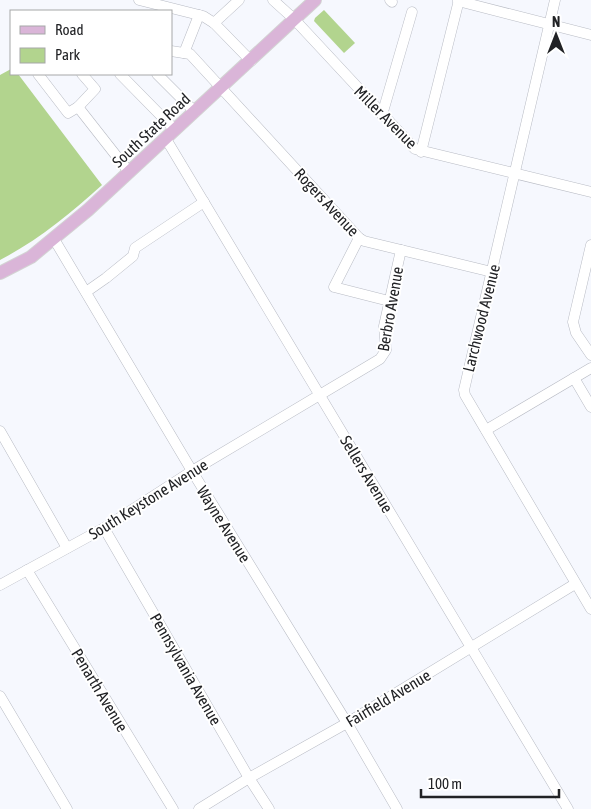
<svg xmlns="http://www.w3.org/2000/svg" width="591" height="809" font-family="'Asap Condensed',sans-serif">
  <rect width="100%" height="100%" fill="#f6f8fe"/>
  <g fill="#b2d48e">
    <path d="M 324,10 L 355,43 L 344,53 L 314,21 L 315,18 Z"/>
    <path d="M 11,69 L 11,74 L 18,74 L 102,185 C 71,213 37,241 0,260 L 0,75 Z"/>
  </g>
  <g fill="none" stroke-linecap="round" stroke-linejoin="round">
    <g stroke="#b8bbc4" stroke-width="11">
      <g id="minor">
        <path d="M 139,0 L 203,16 L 214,23 L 251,61"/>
        <path d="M 273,0 L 294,19 L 415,149 L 591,192"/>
        <path d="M 390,0 L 392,2"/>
        <path d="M 555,0 L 464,390 L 465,395 L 591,609"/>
        <path d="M 458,1 L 591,35"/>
        <path d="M 214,23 L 239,0"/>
        <path d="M 171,51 L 190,54 L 359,238 L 364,241 L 492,272"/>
        <path d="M 184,53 L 199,15"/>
        <path d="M 38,74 L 68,113 L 78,107 L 95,89 L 82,74"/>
        <path d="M 120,74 L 175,130"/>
        <path d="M 157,74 L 195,112"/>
        <path d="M 78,107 L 129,172"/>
        <path d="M 382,115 L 412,12"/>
        <path d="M 166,139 L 568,809"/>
        <path d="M 421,152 L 459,0"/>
        <path d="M 359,238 L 334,287 L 389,301"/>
        <path d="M 54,239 L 192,471 L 347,723 L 397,809"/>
        <path d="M 591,245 L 573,322 L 576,333 L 591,355"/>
        <path d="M 86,292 L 106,278 L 133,256 L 135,248 L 204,202"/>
        <path d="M 574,378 L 591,407"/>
        <path d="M 486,430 L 591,368"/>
        <path d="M 0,431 L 67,548"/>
        <path d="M 104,528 L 249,778 L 269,809"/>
        <path d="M 27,570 L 173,809"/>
        <path d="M 0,585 L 104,528 L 192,471 L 380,359 L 386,350 L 384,326 L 401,250"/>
        <path d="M 0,696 L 67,809"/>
        <path d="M 199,809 L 249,778 L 347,723 L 575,584"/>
      </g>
    </g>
    <g stroke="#d3d3d3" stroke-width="14">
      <path id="major" d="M 0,273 L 31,257 L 88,210 L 315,0"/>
    </g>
    <use href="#minor" stroke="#fff" stroke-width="10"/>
    <use href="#major" stroke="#dab5d8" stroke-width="12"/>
  </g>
  <g text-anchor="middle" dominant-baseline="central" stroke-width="4" stroke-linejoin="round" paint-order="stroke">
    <g font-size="16" fill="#212225" stroke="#fff">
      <text transform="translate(386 117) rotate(45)">Miller Avenue</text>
      <text transform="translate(151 130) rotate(-43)">South State Road</text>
      <text transform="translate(327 202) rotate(47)">Rogers Avenue</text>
      <text transform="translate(390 309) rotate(-80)">Berbro Avenue</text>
      <text transform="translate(481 318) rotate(-76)">Larchwood Avenue</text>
      <text transform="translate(367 474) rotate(59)">Sellers Avenue</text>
      <text transform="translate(148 499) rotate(-32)">South Keystone Avenue</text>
      <text transform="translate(224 524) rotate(58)">Wayne Avenue</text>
      <text transform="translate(186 669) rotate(60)">Pennsylvania Avenue</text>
      <text transform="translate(100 690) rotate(59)">Penarth Avenue</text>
      <text transform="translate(388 698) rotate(-31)">Fairfield Avenue</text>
    </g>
  </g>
  <rect x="10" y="10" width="162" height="65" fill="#ffffff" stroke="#a6a7a8"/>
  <rect x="20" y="26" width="25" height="8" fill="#dab5d8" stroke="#a6a7a8"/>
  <text x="55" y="35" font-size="15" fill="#212225">Road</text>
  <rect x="20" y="48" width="25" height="15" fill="#b2d48e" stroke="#a6a7a8"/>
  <text x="55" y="60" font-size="15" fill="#212225">Park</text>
  <g transform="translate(556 35)" stroke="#ffffff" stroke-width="4" paint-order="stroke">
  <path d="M0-4L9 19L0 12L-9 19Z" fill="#212225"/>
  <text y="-8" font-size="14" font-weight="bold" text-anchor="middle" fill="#212225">N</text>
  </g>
  <path d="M421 789v8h138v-8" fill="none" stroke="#212225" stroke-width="2.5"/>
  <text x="428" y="789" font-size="15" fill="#212225" stroke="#ffffff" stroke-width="4" paint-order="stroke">100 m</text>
</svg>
